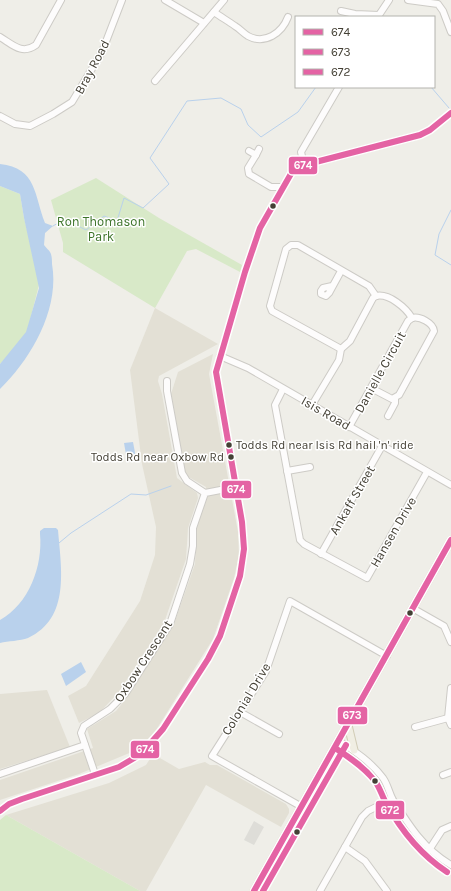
<svg xmlns="http://www.w3.org/2000/svg" width="451" height="891" font-family="Karla,sans-serif">
  <rect width="100%" height="100%" fill="#efeee8"/>
  <g fill="#e3e0d5">
    <path d="M 155,308 L 218,344 L 159,376 L 158,381 L 162,394 L 177,478 L 197,493 L 198,498 L 188,528 L 186,559 L 164,623 L 118,693 L 99,713 L 79,723 L 68,696 L 86,686 L 140,601 L 155,555 L 156,527 L 142,464 L 130,370 Z"/>
    <path d="M 213,354 L 209,374 L 238,532 L 239,555 L 234,578 L 213,639 L 156,730 L 139,749 L 79,774 L 0,800 L 0,780 L 93,748 L 87,729 L 116,711 L 128,696 L 174,624 L 195,564 L 197,526 L 207,498 L 206,487 L 187,476 L 185,471 L 171,394 L 178,372 Z"/>
    <path d="M 47,690 L 70,747 L 0,769 L 0,694 Z"/>
    <path d="M 153,754 L 179,769 L 205,762 L 210,765 L 217,765 L 286,804 L 289,809 L 289,813 L 281,827 L 206,785 L 146,891 L 140,891 L 6,815 L 109,783 L 146,765 Z"/>
  </g>
  <g fill="#d8e9c8">
    <path d="M 96,178 L 159,218 L 242,265 L 240,272 L 196,249 L 187,251 L 155,308 L 63,252 L 63,243 L 51,200 Z"/>
    <path d="M 0,186 L 20,194 L 24,218 L 40,281 L 26,336 L 0,364 Z"/>
    <path d="M 6,815 L 140,891 L 0,891 L 0,820 Z"/>
  </g>
  <path fill="#deddd8" d="M 254,821 L 264,827 L 254,845 L 244,840 Z"/>
  <g fill="#b9d1ec">
    <path d="M 0,164 C 37,168 34,195 45,223 L 53,226 L 45,233 L 44,245 C 46,248 49,250 50,252 C 52,255 52,261 52,264 C 60,309 31,359 0,389 L 0,364 L 26,332 L 39,288 L 24,218 L 20,194 L 0,186 Z"/>
    <path d="M 133,442 L 136,458 L 127,460 L 124,443 Z"/>
    <path d="M 44,528 L 56,528 L 58,530 C 61,568 71,618 28,638 C 20,641 8,641 0,643 L 0,620 C 29,604 43,566 40,534 L 40,531 Z"/>
    <path d="M 81,662 L 86,672 L 66,686 L 61,674 Z"/>
  </g>
  <g fill="none" stroke-linecap="round" stroke-linejoin="round">
    <g stroke="#b9d1ec" stroke-width="1">
      <path d="M 431,87 L 449,108"/>
      <path d="M 451,210 L 439,234 L 435,255 L 451,265"/>
      <path d="M 53,226 C 65,218 74,224 86,230 L 104,216 L 117,221 L 124,198 L 143,208 L 169,184 L 150,158 L 187,101 L 221,98 L 241,109 L 248,125 L 261,137 L 298,112 L 316,87"/>
      <path d="M 59,543 L 71,533 L 131,494 L 146,495 L 171,486"/>
    </g>
    <g stroke="#cdcbc6" stroke-width="8">
      <g id="minor">
        <path d="M 165,0 L 204,23"/>
        <path d="M 408,0 L 438,4 L 443,11 L 451,32"/>
        <path d="M 341,11 L 355,14 L 379,15 L 389,0"/>
        <path d="M 214,12 C 221,17 228,21 235,26 C 240,29 243,33 248,36 C 265,45 282,33 288,17"/>
        <path d="M 0,37 C 13,45 22,55 36,45 L 61,0"/>
        <path d="M 155,81 L 224,0"/>
        <path d="M 0,116 L 15,124 L 30,126 L 53,114 L 72,102 L 102,52 L 122,0"/>
        <path d="M 249,151 L 256,155 L 259,149"/>
        <path d="M 256,155 L 248,168 L 249,174 L 271,187 L 283,187"/>
        <path d="M 304,165 L 301,152 L 339,87"/>
        <path d="M 332,286 L 323,288 L 321,291 L 321,294 L 326,296 L 329,293 L 341,271"/>
        <path d="M 376,296 C 389,293 406,308 412,318"/>
        <path d="M 341,349 L 272,311 L 270,306 L 286,249 L 291,245 L 298,245 L 369,286 L 376,296"/>
        <path d="M 220,356 L 248,368 L 451,485"/>
        <path d="M 167,381 L 167,391 L 182,473 L 187,481 L 205,493"/>
        <path d="M 371,388 L 392,399 L 399,395 L 434,331 C 433,323 420,316 412,318"/>
        <path d="M 283,389 L 275,405 L 300,540 L 304,544 L 367,578 L 427,472"/>
        <path d="M 312,405 L 339,360 L 341,349 L 350,341 L 373,298 L 376,296"/>
        <path d="M 388,416 L 395,403 L 395,398"/>
        <path d="M 349,427 L 408,321 L 412,318"/>
        <path d="M 287,471 L 310,467"/>
        <path d="M 321,554 L 382,446"/>
        <path d="M 414,609 L 444,626 L 451,642"/>
        <path d="M 451,688 L 448,718 L 451,725"/>
        <path d="M 240,712 L 279,734"/>
        <path d="M 415,727 L 448,718"/>
        <path d="M 339,741 C 356,752 371,762 383,778 C 388,785 389,793 393,800 C 410,827 424,849 451,865"/>
        <path d="M 0,774 L 85,745"/>
        <path d="M 95,774 L 81,733 L 84,726 L 110,709 L 125,694 L 170,624 L 190,564 L 193,546 L 193,528 L 205,493 L 236,487"/>
        <path d="M 443,775 L 451,772"/>
        <path d="M 302,807 L 212,756 L 266,671 L 290,601 L 387,656"/>
        <path d="M 0,811 L 9,804 L 22,799 L 119,767 L 141,754 L 163,729 L 208,659 L 220,636 L 240,576 L 244,549 L 242,522 L 216,372 L 245,272 L 260,228 L 292,172 L 295,168 L 304,165 L 420,135 L 430,130 L 451,113"/>
        <path d="M 345,847 L 365,861 L 387,891"/>
        <path d="M 429,850 L 442,830 L 451,826"/>
        <path d="M 320,891 L 362,817 L 368,811 L 392,799"/>
      </g>
    </g>
    <g stroke="#d1ccb6" stroke-width="9">
      <g id="major">
        <path d="M 348,725 L 354,750"/>
        <path d="M 254,891 L 451,540"/>
      </g>
    </g>
    <use href="#minor" stroke="#fdfcfc" stroke-width="6"/>
    <use href="#major" stroke="#f0eee3" stroke-width="7"/>
    <g stroke="#fff" stroke-width="9">
      <path id="bus-1" d="M 0,811 L 9,804 L 22,799 L 119,767 L 141,754 L 163,729 L 208,659 L 220,636 L 240,576 L 244,549 L 242,522 L 216,372 L 245,272 L 260,228 L 292,172 L 295,168 L 304,165 L 420,135 L 430,130 L 451,113"/>
    </g>
    <g stroke="#fff" stroke-width="9">
      <path id="bus-2" d="M 254,891 L 451,540"/>
    </g>
    <g stroke="#fff" stroke-width="9">
      <g id="bus-3">
        <path d="M 335,748 C 349,757 364,767 375,781 C 380,788 382,796 386,803 C 401,830 421,855 447,872"/>
        <path d="M 263,891 L 346,745"/>
      </g>
    </g>
    <use href="#bus-1" stroke="#e463a4" stroke-width="6"/>
    <use href="#bus-2" stroke="#e463a4" stroke-width="6"/>
    <use href="#bus-3" stroke="#e463a4" stroke-width="6"/>
  </g>
  <g fill="#444035" stroke="#fff" stroke-width="1.5">
    <circle cx="273" cy="206" r="3.5"/>
    <circle cx="229" cy="445" r="3.5"/>
    <circle cx="231" cy="457" r="3.5"/>
    <circle cx="410" cy="613" r="3.5"/>
    <circle cx="375" cy="781" r="3.5"/>
    <circle cx="297" cy="832" r="3.5"/>
  </g>
  <g text-anchor="middle" dominant-baseline="central" stroke-width="3" stroke-linejoin="round" paint-order="stroke">
    <g font-size="12" fill="#444035" stroke="#fff" text-anchor="start">
      <text x="236" y="445">Todds Rd near Isis Rd hail 'n' ride</text>
      <text x="224" y="457" text-anchor="end">Todds Rd near Oxbow Rd</text>
    </g>
    <g font-size="13" fill="#444035" stroke="#fff">
      <text transform="translate(92 67) rotate(-62)">Bray Road</text>
      <text transform="translate(380 372) rotate(-61)">Danielle Circuit</text>
      <text transform="translate(326 413) rotate(30)">Isis Road</text>
      <text transform="translate(352 500) rotate(-60)">Ankaff Street</text>
      <text transform="translate(393 532) rotate(-60)">Hansen Drive</text>
      <text transform="translate(143 661) rotate(-57)">Oxbow Crescent</text>
      <text transform="translate(246 699) rotate(-59)">Colonial Drive</text>
    </g>
    <g font-size="13" fill="#3d742a" stroke="#fff">
      <text x="101" y="221">Ron Thomason<tspan x="101" dy="15">Park</tspan></text>
    </g>
  </g>
  <g stroke="#fff" stroke-width="1.5">
    <rect x="288" y="156" width="30" height="19" rx="4" fill="#e463a4"/>
    <rect x="221" y="480" width="31" height="19" rx="4" fill="#e463a4"/>
    <rect x="337" y="706" width="31" height="19" rx="4" fill="#e463a4"/>
    <rect x="130" y="740" width="30" height="19" rx="4" fill="#e463a4"/>
    <rect x="375" y="800" width="30" height="20" rx="4" fill="#e463a4"/>
  </g>
  <g font-size="11" text-anchor="middle" font-weight="bold" fill="#fff">
    <text x="303" y="169">674</text>
    <text x="236" y="493">674</text>
    <text x="352" y="719">673</text>
    <text x="145" y="753">674</text>
    <text x="390" y="814">672</text>
  </g>
  <rect x="295" y="16" width="140" height="72" fill="#ffffff" stroke="#b4b3ae"/>
  <rect x="303" y="29" width="20" height="6" fill="#e463a4" stroke="#b4b3ae"/>
  <text x="331" y="36" font-size="12" fill="#444035">674</text>
  <rect x="303" y="49" width="20" height="6" fill="#e463a4" stroke="#b4b3ae"/>
  <text x="331" y="56" font-size="12" fill="#444035">673</text>
  <rect x="303" y="69" width="20" height="6" fill="#e463a4" stroke="#b4b3ae"/>
  <text x="331" y="76" font-size="12" fill="#444035">672</text>
</svg>
